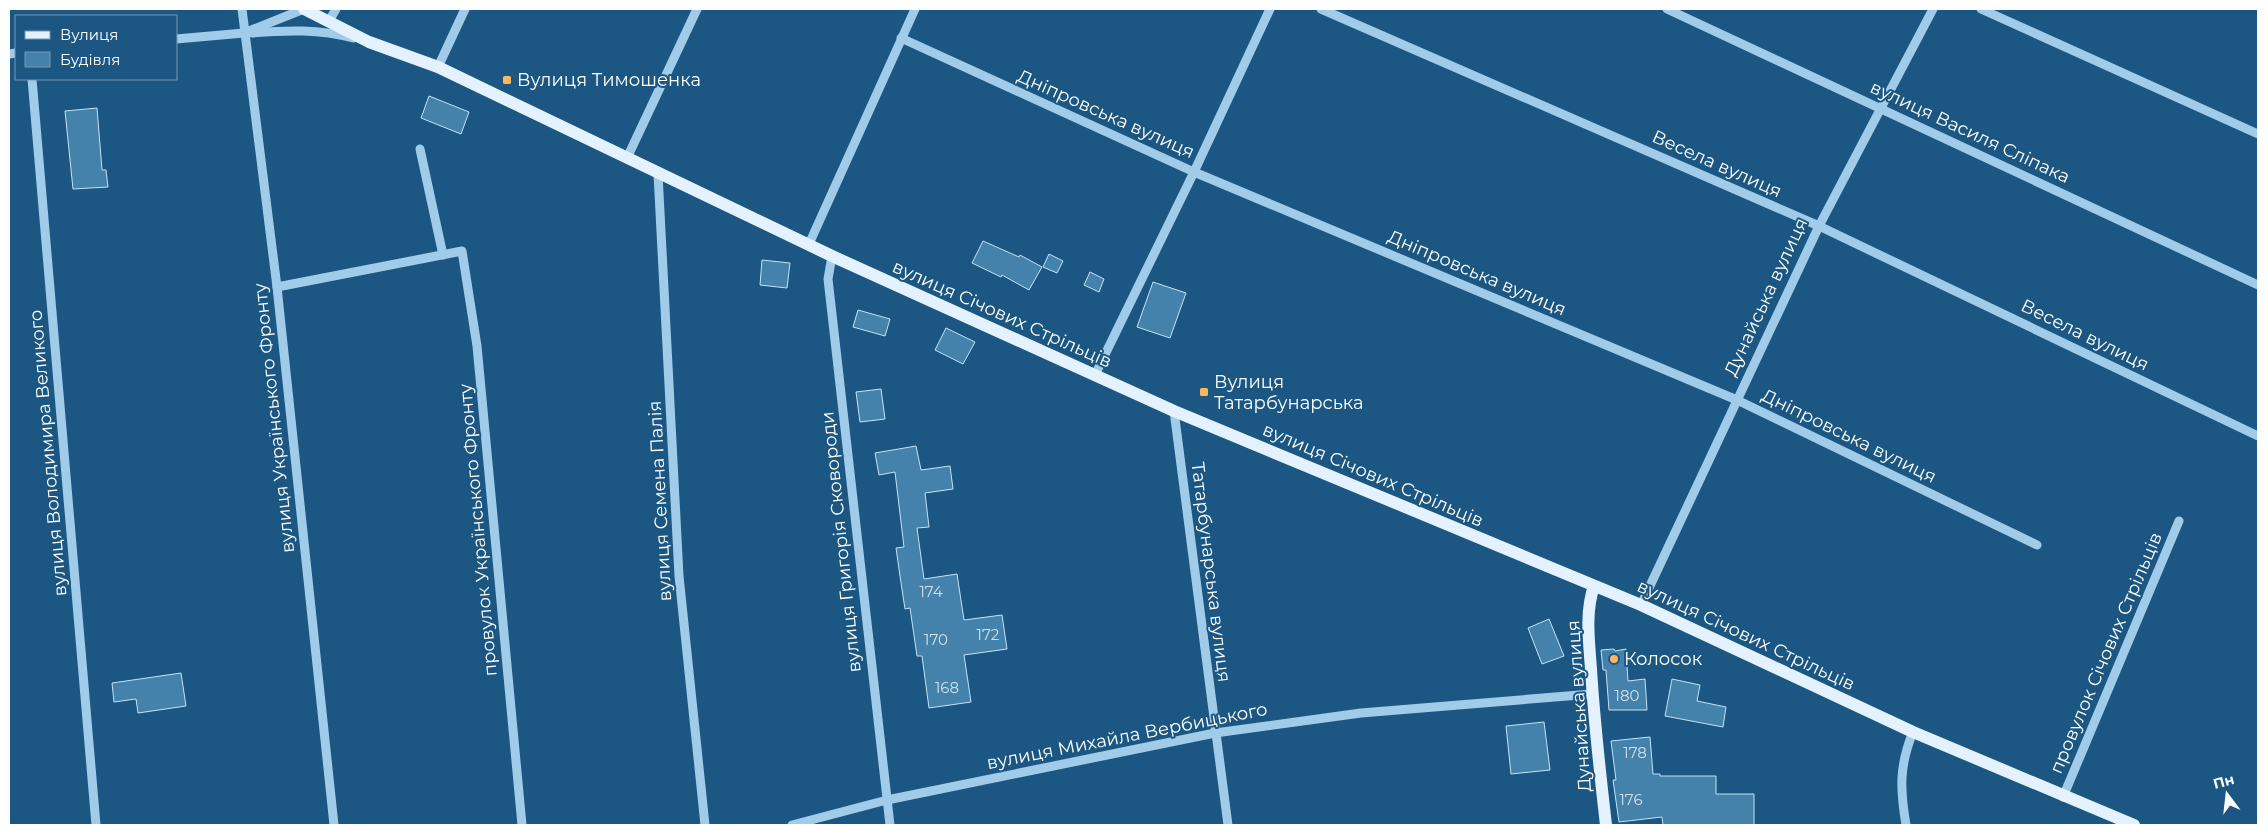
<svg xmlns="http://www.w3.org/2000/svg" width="2267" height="834" font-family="Montserrat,sans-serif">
  <rect width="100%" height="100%" fill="#1b5782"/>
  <g fill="#4481ab" stroke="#c4e3f8">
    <path d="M 429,96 L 469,112 L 461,134 L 421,118 Z"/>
    <path d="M 97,108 L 102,170 L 106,170 L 108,187 L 73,189 L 65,111 Z"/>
    <path d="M 983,241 L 1019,257 L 1020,255 L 1042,267 L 1029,290 L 1002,275 L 1001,277 L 972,263 Z"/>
    <path d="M 1049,254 L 1063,261 L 1057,273 L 1043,267 Z"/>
    <path d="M 762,260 L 790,263 L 787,288 L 760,285 Z"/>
    <path d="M 1090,272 L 1104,279 L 1099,292 L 1084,285 Z"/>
    <path d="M 1153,282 L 1186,293 L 1170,338 L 1137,327 Z"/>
    <path d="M 858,310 L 890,319 L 885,336 L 853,327 Z"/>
    <path d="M 946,328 L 975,342 L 963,364 L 935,350 Z"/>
    <path d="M 881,389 L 885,419 L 860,422 L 856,392 Z"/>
    <path d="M 916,446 L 921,470 L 950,466 L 953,489 L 925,493 L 929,527 L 917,528 L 924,579 L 957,574 L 964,620 L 1002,615 L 1007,649 L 964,655 L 971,702 L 929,708 L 922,656 L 917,656 L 910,608 L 905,609 L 900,576 L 896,548 L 904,547 L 895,472 L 879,475 L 875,453 Z"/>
    <path d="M 1549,619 L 1564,656 L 1542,664 L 1528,628 Z"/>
    <path d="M 1614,649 L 1615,651 L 1626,649 L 1628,681 L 1645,679 L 1647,710 L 1609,710 L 1606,670 L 1603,670 L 1601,650 Z"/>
    <path d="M 181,673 L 186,706 L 138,713 L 136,699 L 114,702 L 112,683 Z"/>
    <path d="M 1672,679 L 1700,685 L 1697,701 L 1726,707 L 1723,727 L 1665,716 Z"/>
    <path d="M 1544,722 L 1550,770 L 1511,774 L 1506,726 Z"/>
    <path d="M 1650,737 L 1653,774 L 1660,774 L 1660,776 L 1716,776 L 1716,794 L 1754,794 L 1754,825 L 1663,825 L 1662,817 L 1619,822 L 1613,780 L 1616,780 L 1611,741 Z"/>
  </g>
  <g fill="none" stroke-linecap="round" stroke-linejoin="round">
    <g stroke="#a0ccea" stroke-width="9">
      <path d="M 242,9 L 277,287 L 334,825"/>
      <path d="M 1321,9 L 1819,226 L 2258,436"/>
      <path d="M 1667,9 L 2258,285"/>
      <path d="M 1981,9 L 2258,134"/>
      <path d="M 329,21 L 336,9"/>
      <path d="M 252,33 C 287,30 319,29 353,38"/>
      <path d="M 901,38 L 1194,172 L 1737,400 L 2037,545"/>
      <path d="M 176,39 L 244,33 L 304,9"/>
      <path d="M 9,54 L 16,53"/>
      <path d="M 438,67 L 465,9"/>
      <path d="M 32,79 L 96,825"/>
      <path d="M 420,149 L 443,255"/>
      <path d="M 627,158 L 697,9"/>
      <path d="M 658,174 L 679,576 L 705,825"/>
      <path d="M 809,244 L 915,9"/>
      <path d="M 832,256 L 828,279 L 890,825"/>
      <path d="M 277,287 L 462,251 L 477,346 L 522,825"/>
      <path d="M 1095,375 L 1194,172 L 1270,9"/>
      <path d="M 1174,411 L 1228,825"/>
      <path d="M 1641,605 L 1819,226 L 1933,9"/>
      <path d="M 2063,797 L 2179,521"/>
      <path d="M 792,825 L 887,800 L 1215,733 L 1361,713 L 1592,694"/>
      <path d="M 1906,825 C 1900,789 1899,766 1913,732"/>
    </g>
    <g stroke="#e3f2fe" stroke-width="12">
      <path d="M 304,9 L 369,42 L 438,67 L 832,256 L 1174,411 L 1641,605 L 1913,732 L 2134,825"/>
      <path d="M 1594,586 C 1585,612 1589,641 1591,669 C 1594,721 1600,773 1606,825"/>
    </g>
  </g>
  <g fill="#fcb65c" stroke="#1b5782" stroke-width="2">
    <rect x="502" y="75" width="10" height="10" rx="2.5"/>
    <rect x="1199" y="387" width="10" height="10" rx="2.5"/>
    <circle cx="1614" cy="659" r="5"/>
  </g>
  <g text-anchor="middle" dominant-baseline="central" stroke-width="4" stroke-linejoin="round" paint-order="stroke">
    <g font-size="15" fill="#d0e0ea">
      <text x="931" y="591">174</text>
      <text x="988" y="634">172</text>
      <text x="936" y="639">170</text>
      <text x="947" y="687">168</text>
      <text x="1627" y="695">180</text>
      <text x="1635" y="752">178</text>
      <text x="1631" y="799">176</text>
    </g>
    <g font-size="18" fill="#fff" stroke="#1b5782" text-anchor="start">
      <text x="517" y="80">Вулиця Тимошенка</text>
      <text x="1214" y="382">Вулиця<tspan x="1214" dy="21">Татарбунарська</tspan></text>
      <text x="1624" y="659">Колосок</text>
    </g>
    <g font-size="18" fill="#fff" stroke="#1b5782">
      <text transform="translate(1106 114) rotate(24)">Дніпровська вулиця</text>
      <text transform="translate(1970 132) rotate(25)">вулиця Василя Сліпака</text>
      <text transform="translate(1717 164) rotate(24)">Весела вулиця</text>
      <text transform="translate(1477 273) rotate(23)">Дніпровська вулиця</text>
      <text transform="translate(1766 297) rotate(-65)">Дунайська вулиця</text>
      <text transform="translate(1002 314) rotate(24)">вулиця Січових Стрільців</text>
      <text transform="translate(2085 335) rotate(26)">Весела вулиця</text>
      <text transform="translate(274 418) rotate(-96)">вулиця Українського Фронту</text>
      <text transform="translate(1849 436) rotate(26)">Дніпровська вулиця</text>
      <text transform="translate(48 453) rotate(-95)">вулиця Володимира Великого</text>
      <text transform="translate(1373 475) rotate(23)">вулиця Січових Стрільців</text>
      <text transform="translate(660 501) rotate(-93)">вулиця Семена Палія</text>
      <text transform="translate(478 530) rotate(-95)">провулок Українського Фронту</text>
      <text transform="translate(841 542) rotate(-96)">вулиця Григорія Сковороди</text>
      <text transform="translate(1211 572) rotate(83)">Татарбунарська вулиця</text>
      <text transform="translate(1746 635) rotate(25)">вулиця Січових Стрільців</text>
      <text transform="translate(2106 653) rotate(-67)">провулок Січових Стрільців</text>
      <text transform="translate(1579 706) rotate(-94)">Дунайська вулиця</text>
      <text transform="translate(1127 736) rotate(-11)">вулиця Михайла Вербицького</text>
    </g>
  </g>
  <rect width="2267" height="834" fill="none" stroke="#ffffff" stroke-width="20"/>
  <rect x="15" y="15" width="162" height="65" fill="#1b5782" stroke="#769ab4"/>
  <rect x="25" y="31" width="25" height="8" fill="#e3f2fe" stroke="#769ab4"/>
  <text x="60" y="40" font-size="15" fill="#ffffff">Вулиця</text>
  <rect x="25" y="52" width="25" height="15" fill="#4481ab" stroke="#769ab4"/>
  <text x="60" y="65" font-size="15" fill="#ffffff">Будівля</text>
  <g transform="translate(2227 794) rotate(345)" stroke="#1b5782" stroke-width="4" paint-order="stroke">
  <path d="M0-4L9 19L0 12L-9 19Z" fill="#ffffff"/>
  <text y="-8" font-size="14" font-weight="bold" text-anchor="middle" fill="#ffffff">Пн</text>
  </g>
</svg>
